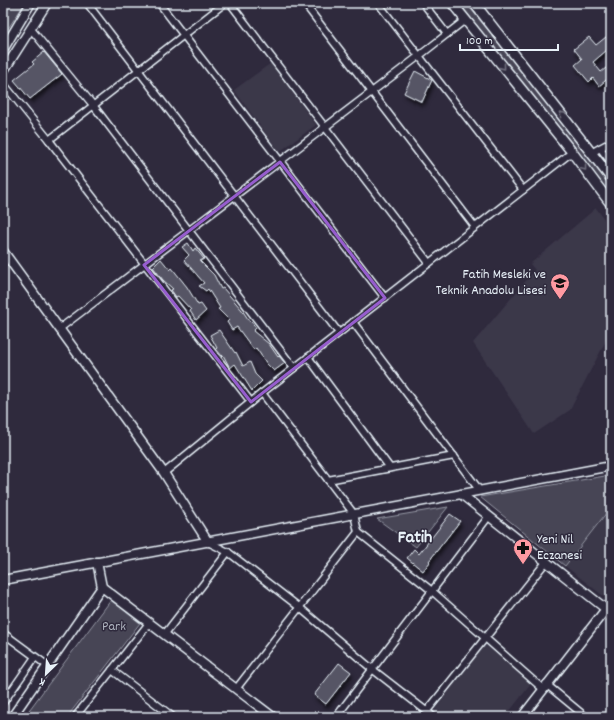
<svg xmlns="http://www.w3.org/2000/svg" width="614" height="720" font-family="Dekko,sans-serif">
  <defs>
    <filter id="shadow"><feDropShadow dx="2" dy="4" stdDeviation="2" flood-color="#0009"/></filter>
  </defs>
  <rect width="100%" height="100%" fill="#2f2a3d"/>
  <filter id="ink" filterUnits="userSpaceOnUse"><feTurbulence type="fractalNoise" baseFrequency=".025" numOctaves="2"/><feDisplacementMap in="SourceGraphic" scale="8" xChannelSelector="R" yChannelSelector="G"/><feConvolveMatrix kernelMatrix="1 2 1 2 8 2 1 2 1" color-interpolation-filters="sRGB"/></filter>
  <g filter="url(#ink)">
    <g fill="#3b3749">
      <path d="M 271,63 L 316,125 L 279,152 L 234,90 Z"/>
      <path d="M 596,208 L 611,228 L 611,331 L 570,410 L 534,434 L 473,343 L 535,270 L 530,264 Z"/>
      <path d="M 611,507 L 611,602 L 565,566 Z"/>
      <path d="M 485,644 L 531,684 L 505,717 L 443,717 L 434,711 Z"/>
    </g>
    <g fill="#464455" stroke="#979aa6">
      <path d="M 3,3 L 25,3 L 3,36 Z"/>
      <path d="M 459,3 L 466,3 L 539,93 L 611,187 L 611,197 L 534,97 Z"/>
      <path d="M 611,475 L 611,507 L 565,566 L 480,497 Z"/>
      <path d="M 448,507 L 416,547 L 377,519 Z"/>
      <path d="M 111,600 L 140,623 L 67,717 L 24,717 Z"/>
    </g>
    <g fill="#575565" stroke="#e8f1f8" filter="url(#shadow)">
      <path d="M 611,33 L 611,54 L 607,50 L 593,62 L 601,72 L 611,64 L 611,76 L 599,86 L 593,78 L 589,82 L 575,65 L 582,59 L 574,49 L 589,37 L 596,45 Z"/>
      <path d="M 44,52 L 62,74 L 30,99 L 14,80 L 34,64 L 32,62 Z"/>
      <path d="M 415,71 L 432,80 L 422,102 L 404,93 Z"/>
      <path d="M 188,243 L 193,251 L 195,248 L 204,259 L 200,261 L 214,275 L 221,289 L 223,288 L 242,310 L 250,322 L 251,321 L 256,328 L 253,331 L 269,344 L 278,357 L 279,356 L 285,363 L 274,371 L 267,364 L 256,348 L 254,350 L 237,327 L 232,330 L 227,322 L 229,320 L 218,309 L 220,308 L 208,289 L 206,291 L 199,286 L 204,283 L 184,260 L 189,255 L 182,247 Z"/>
      <path d="M 161,259 L 170,270 L 172,268 L 187,287 L 198,305 L 201,304 L 206,311 L 196,320 L 190,311 L 191,310 L 178,296 L 176,297 L 171,290 L 173,289 L 163,280 L 153,267 Z"/>
      <path d="M 219,330 L 235,353 L 236,352 L 243,366 L 250,362 L 255,374 L 262,381 L 252,391 L 235,364 L 230,368 L 223,355 L 222,356 L 216,349 L 217,348 L 210,335 Z"/>
      <path d="M 450,514 L 460,521 L 429,561 L 430,562 L 423,571 L 407,558 L 414,549 L 419,554 Z"/>
      <path d="M 339,663 L 351,672 L 326,704 L 314,695 Z"/>
    </g>
    <g fill="none" stroke-linecap="round" stroke-linejoin="round">
      <g stroke="#e8f1f8" stroke-width="9">
        <g id="street">
          <path d="M 87,3 L 339,333"/>
          <path d="M 159,3 L 385,298"/>
          <path d="M 230,3 L 429,263"/>
          <path d="M 304,3 L 475,227"/>
          <path d="M 378,3 L 523,190"/>
          <path d="M 423,3 L 447,34"/>
          <path d="M 31,29 L 93,105 L 294,368"/>
          <path d="M 3,83 L 49,140 L 251,402"/>
          <path d="M 49,140 L 225,3"/>
          <path d="M 600,148 L 611,162"/>
          <path d="M 591,153 L 611,142"/>
          <path d="M 353,322 L 480,491"/>
          <path d="M 59,329 L 419,56 L 465,20"/>
          <path d="M 308,357 L 390,468"/>
          <path d="M 164,473 L 262,393 L 572,152"/>
          <path d="M 328,480 L 454,456"/>
          <path d="M 358,532 L 432,591 L 543,689"/>
          <path d="M 208,542 L 228,552 L 299,607 L 372,669 L 434,717"/>
          <path d="M 3,633 L 48,666"/>
          <path d="M 164,635 L 228,552"/>
          <path d="M 112,670 L 173,717"/>
          <path d="M 546,684 L 586,717"/>
          <path d="M 236,689 L 358,532 L 354,514 L 262,393"/>
          <path d="M 3,703 L 35,657"/>
          <path d="M 427,711 L 546,562"/>
          <path d="M 75,717 L 149,623"/>
          <path d="M 336,717 L 489,516"/>
        </g>
      </g>
      <g stroke="#e8f1f8" stroke-width="11">
        <g id="secondary">
          <path d="M 3,50 L 31,3"/>
          <path d="M 3,72 L 47,3"/>
          <path d="M 3,251 L 164,473 L 208,542"/>
          <path d="M 461,494 L 611,613"/>
          <path d="M 3,580 L 611,466"/>
          <path d="M 102,587 L 273,717"/>
          <path d="M 12,717 L 102,587 L 97,562"/>
          <path d="M 522,717 L 606,609"/>
        </g>
      </g>
      <g stroke="#e8f1f8" stroke-width="12">
        <g id="primary">
          <path d="M 452,3 L 572,152 L 611,204"/>
          <path d="M 474,3 L 611,178"/>
        </g>
      </g>
      <use href="#street" stroke="#2f2a3d" stroke-width="6"/>
      <use href="#secondary" stroke="#2f2a3d" stroke-width="8"/>
      <use href="#primary" stroke="#2f2a3d" stroke-width="9"/>
    </g>
    <defs><path id="oneway-chevron" d="M-2-3.5L2.5 0L-2 3.5" fill="none" stroke-width="1.6" stroke-linecap="round" stroke-linejoin="round"/></defs>
    <g stroke="#70707e">
      <use href="#oneway-chevron" transform="translate(503 67) rotate(51)"/>
      <use href="#oneway-chevron" transform="translate(562 114) rotate(-128)"/>
      <use href="#oneway-chevron" transform="translate(584 168) rotate(53)"/>
    </g>
  </g>
  <path fill="none" stroke="#965dcd" stroke-width="3" stroke-linejoin="round" d="M 280,162 L 385,298 L 251,402 L 144,265 Z"/>
  <defs>
    <g id="school-pin" transform="scale(1)"><path d="M0 17L-7.5 6A9.5 9.5 0 1 1 7.5 6Z" fill="#ff9aa2" stroke="#2f2a3d"/><path d="M0-5L7-2L0 1L-7-2ZM-4 1L0 2.5L4 1V4Q0 6-4 4Z" fill="#111"/></g>
    <g id="pharmacy-pin" transform="scale(1)"><path d="M0 17L-7.5 6A9.5 9.5 0 1 1 7.5 6Z" fill="#ff9aa2" stroke="#2f2a3d"/><path d="M-2-6h4v4h4v4h-4v4h-4v-4h-4v-4h4Z" fill="#111"/></g>
  </defs>
  <g fill-rule="evenodd">
    <use href="#school-pin" x="560" y="283"/>
    <use href="#pharmacy-pin" x="523" y="548"/>
  </g>
  <g text-anchor="middle" dominant-baseline="central" stroke-width="3" stroke-linejoin="round" paint-order="stroke">
    <g font-size="14" fill="#e8f1f8" stroke="#2f2a3d" text-anchor="end">
      <text x="546" y="275">Fatih Mesleki ve<tspan x="546" dy="16">Teknik Anadolu Lisesi</tspan></text>
      <text x="537" y="540" text-anchor="start">Yeni Nil<tspan x="537" dy="16">Eczanesi</tspan></text>
    </g>
    <g font-size="14" fill="#afb4bf" stroke="#2f2a3d">
      <text x="114" y="627">Park</text>
    </g>
    <g font-size="18" font-weight="bold" fill="#e8f1f8" stroke="#2f2a3d">
      <text x="415" y="538">Fatih</text>
    </g>
  </g>
  <rect width="614" height="720" fill="none" stroke="#2f2a3d" stroke-width="16"/>
  <rect x="8" y="8" width="598" height="704" fill="none" stroke="#e8f1f8" stroke-width="1.5" filter="url(#ink)"/>
  <g transform="translate(46 674) rotate(205)" stroke="#2f2a3d" stroke-width="3" paint-order="stroke">
  <path d="M0-3L7 15L0 10L-7 15Z" fill="#e8f1f8"/>
  <text y="-6" font-size="11" font-weight="bold" text-anchor="middle" fill="#e8f1f8">K</text>
  </g>
  <path d="M460 44v6h98v-6" fill="none" stroke="#e8f1f8" stroke-width="2"/>
  <text x="466" y="44" font-size="12" fill="#e8f1f8" stroke="#2f2a3d" stroke-width="3" paint-order="stroke">100 m</text>
</svg>
